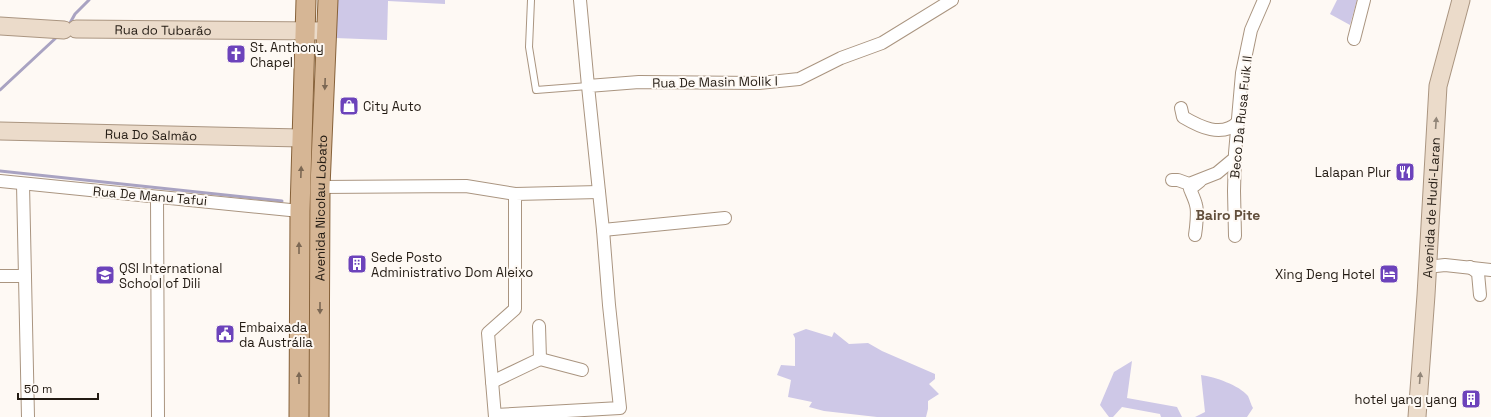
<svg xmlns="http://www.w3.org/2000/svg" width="1491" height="417" font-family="'Space Grotesk',sans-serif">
  <rect width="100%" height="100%" fill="#fef9f4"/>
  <g fill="#cec8e7">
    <path d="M 336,0 L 445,0 L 445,4 L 388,1 L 387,40 L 335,38 Z"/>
    <path d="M 1337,0 L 1357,0 L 1350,25 L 1330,14 Z"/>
    <path d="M 806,329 L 832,337 L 834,332 L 849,344 L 868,343 L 882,351 L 935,374 L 935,379 L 929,384 L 939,394 L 928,401 L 928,409 L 926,417 L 877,417 L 824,411 L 809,407 L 812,402 L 788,397 L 791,380 L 777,375 L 781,365 L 795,366 L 795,338 L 793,334 Z"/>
    <path d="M 1132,361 L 1127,398 L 1177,407 L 1182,417 L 1161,417 L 1160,414 L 1122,407 L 1113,417 L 1109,417 L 1100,405 L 1114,372 Z"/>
    <path d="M 1201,375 C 1215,377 1239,385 1248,396 C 1250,400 1251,405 1253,408 L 1247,417 L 1195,417 L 1205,412 Z"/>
  </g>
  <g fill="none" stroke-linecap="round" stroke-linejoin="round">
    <g stroke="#a9a3c2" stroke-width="3">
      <path d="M 70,23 L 75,14 L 89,0"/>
      <path d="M 0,90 L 58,36"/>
      <path d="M 0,171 L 282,201"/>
    </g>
    <g stroke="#aa9580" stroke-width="8">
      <path id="lane" d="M 531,0 L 529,47 L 536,90 L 588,86"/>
    </g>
    <g stroke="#aa9580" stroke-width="14">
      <g id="street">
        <path d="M 580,0 L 588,86"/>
        <path d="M 1354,39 L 1364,0"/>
        <path d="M 1181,108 L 1183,117 C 1200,127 1222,138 1238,122"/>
        <path d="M 1172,180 L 1178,180 L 1189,184 L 1217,173 L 1235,158"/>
        <path d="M 0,181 L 300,211"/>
        <path d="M 23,184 L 28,417"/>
        <path d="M 320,187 L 466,186 L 515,194"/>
        <path d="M 157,197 L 158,417"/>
        <path d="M 603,230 L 725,218"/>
        <path d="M 1195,235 C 1196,229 1198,211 1196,205 C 1195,200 1192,194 1190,189 L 1200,181"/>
        <path d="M 1235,236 L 1234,191 L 1235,153 L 1242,73 L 1251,30 L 1264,0"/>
        <path d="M 1427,267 L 1445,265 L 1491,270"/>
        <path d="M 1470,267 L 1478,273 L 1480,295"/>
        <path d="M 0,276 L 25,276"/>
        <path d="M 540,359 L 582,370"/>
        <path d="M 492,382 L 540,359 L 539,326"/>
        <path d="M 495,415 L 620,408 L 609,305 L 603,230 L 588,86 L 639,82 L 759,83 L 799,79 L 841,58 L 882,43 L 952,0"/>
        <path d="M 495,417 L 488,333 L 515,309 L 515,194 L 599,192"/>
      </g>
    </g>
    <g stroke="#aa9580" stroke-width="19">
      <g id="secondary">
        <path d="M 0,26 L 64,30"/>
        <path id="s1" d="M 76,29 L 327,31"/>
        <path id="s2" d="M 0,131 L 302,138"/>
        <path id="s3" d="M 1417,417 L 1426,295 L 1438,86 L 1461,0"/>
      </g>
    </g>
    <g stroke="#866139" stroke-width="21">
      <g id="primary">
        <path d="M 299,417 L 300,211 L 306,0"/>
        <path id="s4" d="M 319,417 L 320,187 L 328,0"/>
      </g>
    </g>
    <use href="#lane" stroke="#fff" stroke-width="6"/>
    <use href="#street" stroke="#fff" stroke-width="12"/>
    <use href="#secondary" stroke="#ebdbca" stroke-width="17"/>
    <use href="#primary" stroke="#d6b695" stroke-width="19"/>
  </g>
  <defs><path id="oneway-solid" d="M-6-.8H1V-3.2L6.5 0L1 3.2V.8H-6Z"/></defs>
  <g fill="#7c6854">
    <use href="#oneway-solid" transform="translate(325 84) rotate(92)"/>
    <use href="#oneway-solid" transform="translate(301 172) rotate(-88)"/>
    <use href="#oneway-solid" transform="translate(299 248) rotate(-90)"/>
    <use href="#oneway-solid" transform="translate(320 308) rotate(90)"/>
    <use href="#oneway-solid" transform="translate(299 378) rotate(-90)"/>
  </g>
  <g fill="#918578">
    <use href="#oneway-solid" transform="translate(1436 123) rotate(-86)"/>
    <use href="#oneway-solid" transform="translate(1420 378) rotate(-85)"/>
  </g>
  <defs>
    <g id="church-square" transform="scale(1)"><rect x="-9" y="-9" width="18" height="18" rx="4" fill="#6c43bb" stroke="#fef9f4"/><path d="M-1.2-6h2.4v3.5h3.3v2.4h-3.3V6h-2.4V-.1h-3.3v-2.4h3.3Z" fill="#fff"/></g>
    <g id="shop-square" transform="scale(1)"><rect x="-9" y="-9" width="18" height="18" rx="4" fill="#6c43bb" stroke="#fef9f4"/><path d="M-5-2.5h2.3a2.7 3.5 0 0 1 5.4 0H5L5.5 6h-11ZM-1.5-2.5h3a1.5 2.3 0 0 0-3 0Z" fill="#fff"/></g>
    <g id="restaurant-square" transform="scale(1)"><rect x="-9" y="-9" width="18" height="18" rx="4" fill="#6c43bb" stroke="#fef9f4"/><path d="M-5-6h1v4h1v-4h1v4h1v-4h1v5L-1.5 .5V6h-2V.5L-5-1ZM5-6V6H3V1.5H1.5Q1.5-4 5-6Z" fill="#fff"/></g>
    <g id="building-square" transform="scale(1)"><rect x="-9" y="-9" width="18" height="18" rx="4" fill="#6c43bb" stroke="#fef9f4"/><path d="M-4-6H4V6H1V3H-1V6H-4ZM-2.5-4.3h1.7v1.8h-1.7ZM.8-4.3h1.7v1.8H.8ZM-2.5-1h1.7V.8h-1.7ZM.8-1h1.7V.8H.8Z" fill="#fff"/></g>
    <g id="hotel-square" transform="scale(1)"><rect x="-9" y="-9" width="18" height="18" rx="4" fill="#6c43bb" stroke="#fef9f4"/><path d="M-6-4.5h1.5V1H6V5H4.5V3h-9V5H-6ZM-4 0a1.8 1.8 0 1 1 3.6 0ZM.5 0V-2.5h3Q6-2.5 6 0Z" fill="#fff"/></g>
    <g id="school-square" transform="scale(1)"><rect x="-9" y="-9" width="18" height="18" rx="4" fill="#6c43bb" stroke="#fef9f4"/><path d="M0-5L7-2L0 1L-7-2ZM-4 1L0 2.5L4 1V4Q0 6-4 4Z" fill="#fff"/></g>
    <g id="civic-square" transform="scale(1)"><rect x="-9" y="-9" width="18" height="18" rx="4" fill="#6c43bb" stroke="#fef9f4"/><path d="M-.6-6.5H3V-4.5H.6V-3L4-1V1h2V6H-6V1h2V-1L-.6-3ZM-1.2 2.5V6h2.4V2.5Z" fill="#fff"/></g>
  </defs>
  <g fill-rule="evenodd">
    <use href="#church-square" x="236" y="54"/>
    <use href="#shop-square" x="349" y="106"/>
    <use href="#restaurant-square" x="1405" y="172"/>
    <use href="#building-square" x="357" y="264"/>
    <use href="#hotel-square" x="1389" y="274"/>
    <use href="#school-square" x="105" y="275"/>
    <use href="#civic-square" x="225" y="334"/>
    <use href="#building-square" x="1471" y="399"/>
  </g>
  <g text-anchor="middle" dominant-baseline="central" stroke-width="4" stroke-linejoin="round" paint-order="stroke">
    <g font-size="13" fill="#231b13" stroke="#fef9f4">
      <text stroke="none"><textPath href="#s1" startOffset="87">Rua do Tubarão</textPath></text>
      <text transform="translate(715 82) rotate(-1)">Rua De Masin Molik I</text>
      <text transform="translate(1241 117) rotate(-84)">Beco Da Rusa Fuik II</text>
      <text stroke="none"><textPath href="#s2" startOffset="151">Rua Do Salmão</textPath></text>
      <text transform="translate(150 196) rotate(5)">Rua De Manu Tafui</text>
      <text stroke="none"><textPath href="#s3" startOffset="210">Avenida de Hudi-Laran</textPath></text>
      <text stroke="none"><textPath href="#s4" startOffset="209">Avenida Nicolau Lobato</textPath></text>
    </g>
    <g font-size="13" fill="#231b13" stroke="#fef9f4" text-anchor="start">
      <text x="250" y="47">St. Anthony<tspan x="250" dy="15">Chapel</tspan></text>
      <text x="363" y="106">City Auto</text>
      <text x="1391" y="172" text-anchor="end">Lalapan Plur</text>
      <text x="371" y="257">Sede Posto<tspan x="371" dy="15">Administrativo Dom Aleixo</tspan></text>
      <text x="119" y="268">QSI International<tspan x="119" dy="15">School of Dili</tspan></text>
      <text x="1375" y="274" text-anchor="end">Xing Deng Hotel</text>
      <text x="239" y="327">Embaixada<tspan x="239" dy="15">da Austrália</tspan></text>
      <text x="1457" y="399" text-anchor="end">hotel yang yang</text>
    </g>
    <g font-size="14" font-weight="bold" fill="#624f3c" stroke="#fef9f4">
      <text x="1228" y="215">Bairo Pite</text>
    </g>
  </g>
  <path d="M18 393v6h80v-6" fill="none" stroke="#231b13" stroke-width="2"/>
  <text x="24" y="393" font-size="12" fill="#231b13" stroke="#fef9f4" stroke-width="3" paint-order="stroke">50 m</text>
</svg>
